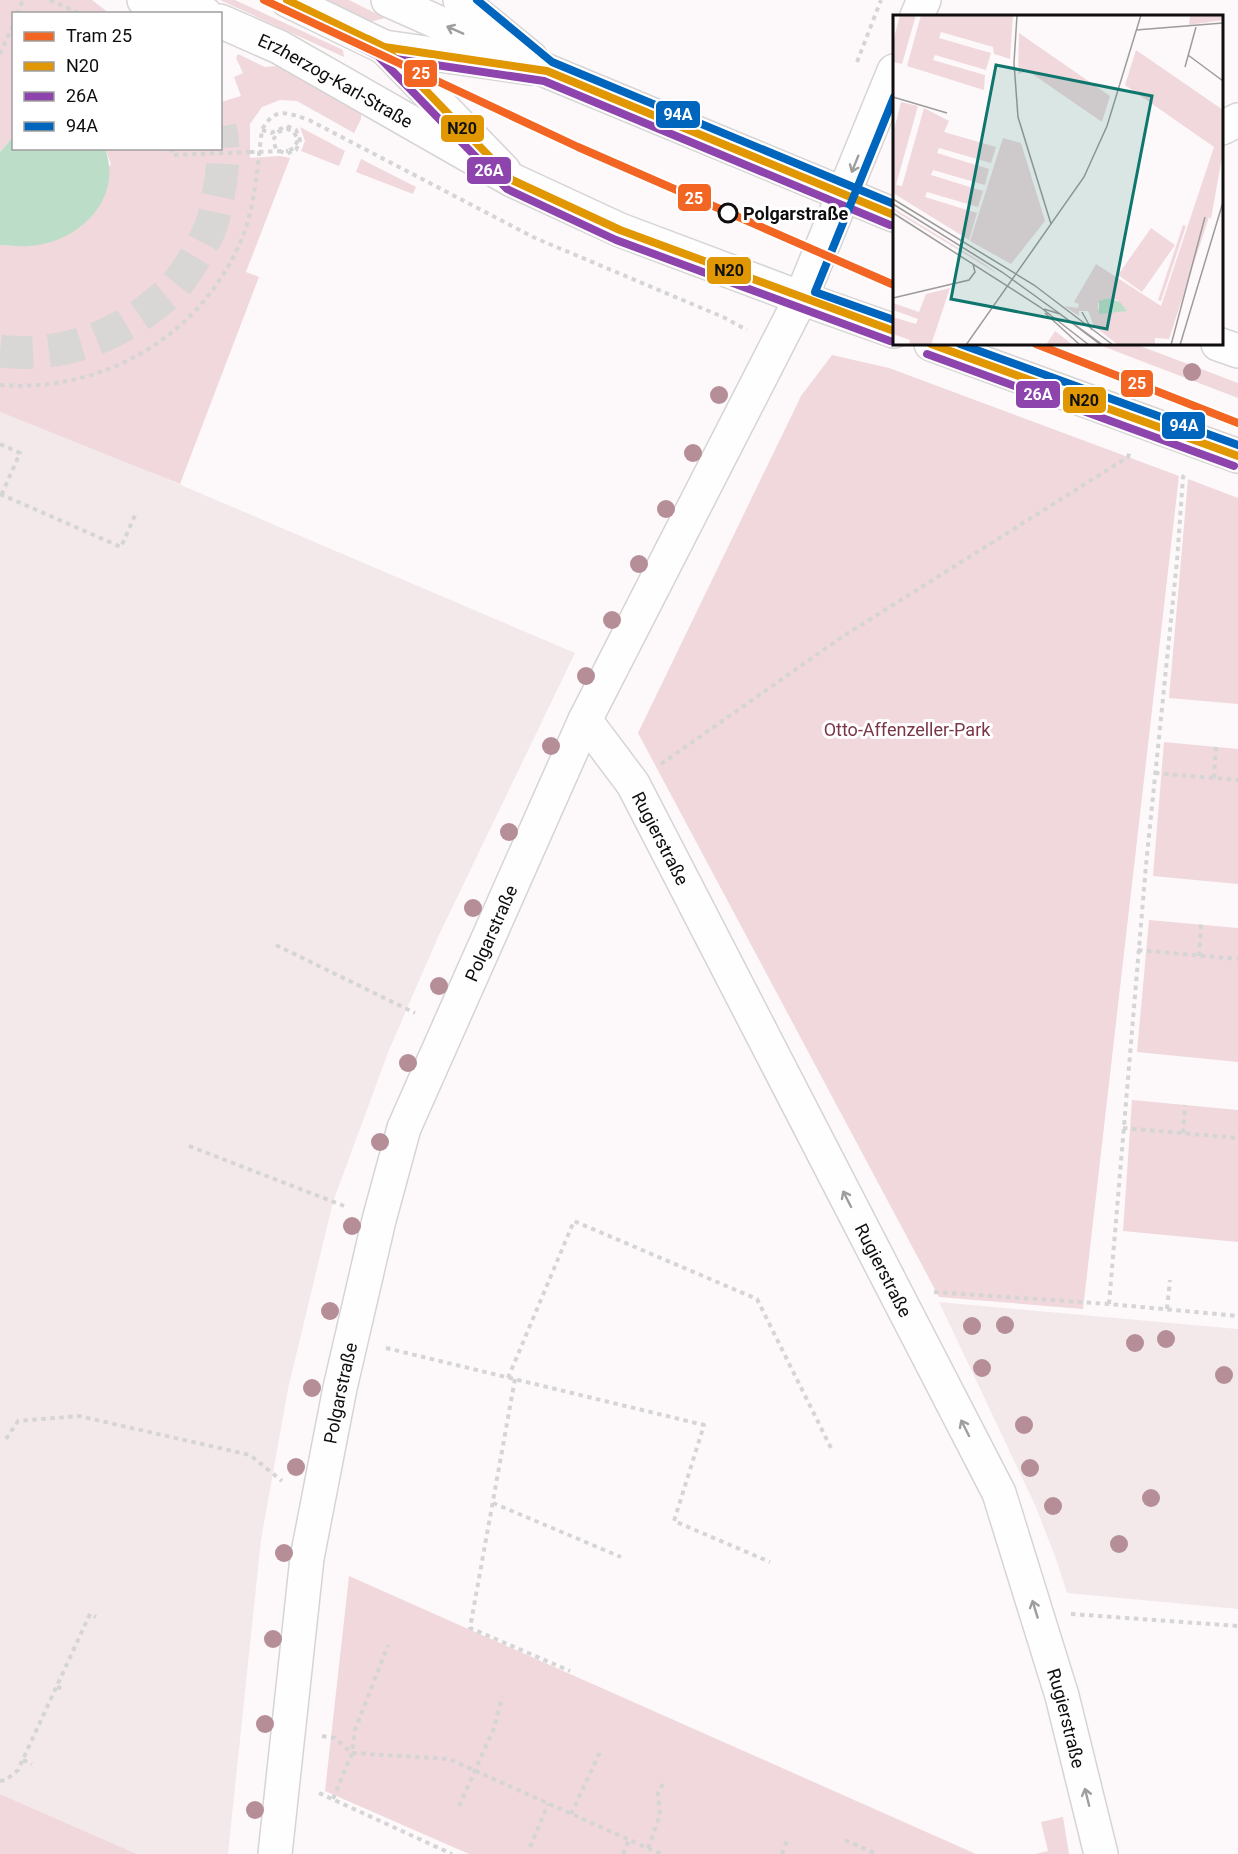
<svg xmlns="http://www.w3.org/2000/svg" width="1238" height="1854" font-family="Roboto,sans-serif">
  <rect width="100%" height="100%" fill="#fdf9fa"/>
  <g fill="#f3e9eb">
    <path d="M 0,412 L 141,468 L 575,653 L 439,935 L 389,1050 L 333,1202 L 288,1389 L 261,1540 L 228,1854 L 137,1854 L 0,1794 Z"/>
    <path d="M 939,1302 L 1238,1329 L 1238,1609 L 1067,1593 L 1056,1559 L 1035,1505 Z"/>
  </g>
  <g fill="#f0d8dc">
    <path d="M 0,0 L 92,0 L 109,13 L 14,14 L 13,137 L 0,152 Z"/>
    <path d="M 220,0 L 235,0 L 343,50 L 344,57 Z"/>
    <path d="M 326,0 L 349,0 L 385,18 L 370,22 Z"/>
    <path d="M 238,54 L 265,67 L 277,66 L 328,93 L 361,114 L 361,119 L 354,133 L 297,101 L 280,100 L 262,107 L 250,124 L 250,158 L 280,156 L 290,158 L 246,272 L 259,277 L 180,484 L 0,412 L 0,245 L 30,246 L 58,239 L 111,164 L 105,149 L 220,148 L 221,102 L 241,96 L 234,77 L 243,73 L 236,58 Z"/>
    <path d="M 300,127 L 345,151 L 339,166 L 301,151 L 305,141 Z"/>
    <path d="M 361,159 L 416,187 L 413,194 L 356,172 Z"/>
    <path d="M 1097,344 L 1135,344 L 1238,383 L 1238,398 Z"/>
    <path d="M 832,355 L 889,368 L 1179,476 L 1083,1309 L 939,1297 L 638,733 L 801,396 Z"/>
    <path d="M 1188,479 L 1238,498 L 1238,704 L 1169,698 Z"/>
    <path d="M 1164,742 L 1238,749 L 1238,884 L 1153,876 Z"/>
    <path d="M 1149,920 L 1238,928 L 1238,1062 L 1137,1052 Z"/>
    <path d="M 1132,1100 L 1238,1110 L 1238,1242 L 1123,1231 Z"/>
    <path d="M 349,1576 L 976,1854 L 469,1854 L 325,1791 Z"/>
    <path d="M 0,1794 L 137,1854 L 0,1854 Z"/>
    <path d="M 1063,1817 L 1069,1854 L 1035,1854 L 1048,1851 L 1041,1822 Z"/>
  </g>
  <path fill="#bcdec8" d="M 13,137 L 14,148 L 105,149 C 124,199 78,244 28,246 C 19,247 9,245 0,245 L 0,152 Z"/>
  <g fill="none" stroke-linecap="round" stroke-linejoin="round">
    <path stroke="#d9d6d6" stroke-width="33" stroke-dasharray="33 16" stroke-linecap="butt" d="M 0,351 C 56,358 110,340 154,305 C 160,300 167,295 172,290 C 186,274 205,243 212,223 C 215,214 216,205 218,196 C 223,174 225,149 220,127"/>
    <g stroke="#d6d4d4" stroke-width="36">
      <g id="minor">
        <path d="M 287,0 L 384,47 L 530,68"/>
        <path d="M 460,0 L 531,58"/>
        <path d="M 917,16 L 924,0"/>
        <path d="M 384,47 L 504,171"/>
        <path d="M 1222,128 L 1238,120"/>
        <path id="s1" d="M 585,720 L 633,784 L 999,1493 L 1062,1696 L 1101,1854"/>
        <path id="s2" d="M 275,1854 L 307,1558 L 340,1388 L 379,1220 L 404,1128 L 585,720 L 801,298 L 894,71"/>
      </g>
    </g>
    <g stroke="#d6d4d4" stroke-width="36">
      <g id="major">
        <path d="M 175,0 L 205,14"/>
        <path d="M 388,0 L 547,71 L 894,215"/>
        <path id="s3" d="M 220,21 L 279,47 L 512,180 L 620,230 L 801,298 L 894,331"/>
        <path d="M 931,344 L 1238,456"/>
        <path d="M 1218,344 L 1238,351"/>
      </g>
    </g>
    <g stroke="#d6d4d4" stroke-width="36">
      <path id="highway" d="M 144,0 L 159,14"/>
    </g>
    <g stroke="#d6d5d5" stroke-width="4" stroke-dasharray="4.5 4.5" stroke-linecap="butt">
      <path d="M 50,0 L 81,14"/>
      <path d="M 17,14 L 23,0"/>
      <path d="M 0,54 L 14,23"/>
      <path d="M 857,62 L 881,0"/>
      <path d="M 262,130 L 271,133 L 287,126 L 296,130 L 300,140 L 296,150 L 286,154 L 276,149 L 273,140 L 278,132 L 287,129 L 294,132 L 298,140 L 294,148 L 288,151"/>
      <path d="M 171,148 L 172,155 L 250,152"/>
      <path d="M 0,385 C 103,393 202,336 242,238 C 256,204 257,166 262,130 C 274,106 288,113 309,120 L 535,238 L 723,317 L 747,330"/>
      <path d="M 0,444 L 20,453 L 0,498"/>
      <path d="M 0,494 L 121,547 L 136,513"/>
      <path d="M 661,764 L 842,637 L 1128,457 L 1130,451"/>
      <path d="M 1155,773 L 1238,780"/>
      <path d="M 1214,778 L 1216,747"/>
      <path d="M 276,945 L 415,1013"/>
      <path d="M 1138,950 L 1238,959"/>
      <path d="M 1199,956 L 1201,924"/>
      <path d="M 1123,1128 L 1238,1138"/>
      <path d="M 1183,1133 L 1185,1105"/>
      <path d="M 189,1146 L 344,1206"/>
      <path d="M 934,1292 L 1109,1304 L 1238,1316"/>
      <path d="M 1109,1304 L 1146,865 L 1177,561 L 1183,477 L 1186,472"/>
      <path d="M 1167,1309 L 1170,1280"/>
      <path d="M 386,1348 L 704,1425 L 674,1521 L 770,1562"/>
      <path d="M 508,1378 L 574,1221 L 757,1299 L 831,1448"/>
      <path d="M 515,1379 L 470,1628 L 570,1671"/>
      <path d="M 6,1439 L 18,1421 L 79,1416 L 250,1455 L 282,1481"/>
      <path d="M 493,1503 L 621,1557"/>
      <path d="M 1071,1614 L 1238,1626"/>
      <path d="M 57,1687 L 63,1689"/>
      <path d="M 322,1736 L 335,1738 L 352,1753 L 449,1759 L 661,1854"/>
      <path d="M 23,1760 L 32,1764"/>
      <path d="M 0,1781 L 6,1780 L 18,1770 L 90,1614 L 96,1617"/>
      <path d="M 319,1793 L 452,1854"/>
      <path d="M 333,1799 L 352,1753 L 355,1730 L 388,1645"/>
      <path d="M 459,1806 L 494,1728 L 502,1697"/>
      <path d="M 571,1814 L 600,1752"/>
      <path d="M 845,1840 L 877,1854"/>
      <path d="M 530,1847 L 548,1804"/>
      <path d="M 648,1848 L 660,1815 L 658,1793 L 665,1780"/>
      <path d="M 623,1854 L 629,1840"/>
      <path d="M 782,1854 L 787,1840"/>
    </g>
    <use href="#minor" stroke="#fffefe" stroke-width="33"/>
    <use href="#major" stroke="#fffefe" stroke-width="33"/>
    <use href="#highway" stroke="#fffefe" stroke-width="33"/>
    <path stroke="#d6d5d5" stroke-width="4" stroke-dasharray="4.5 4.5" stroke-linecap="butt" d="M 250,152 L 288,151"/>
    <g stroke="#fff" stroke-width="12">
      <g id="bus-1">
        <path d="M 287,0 L 384,47 L 512,180 L 620,230 L 894,331"/>
        <path d="M 368,39 L 384,47 L 547,71 L 894,215"/>
        <path d="M 931,344 L 1238,456"/>
      </g>
    </g>
    <g stroke="#fff" stroke-width="12">
      <g id="bus-2">
        <path d="M 282,9 L 378,56 L 507,189 L 616,240 L 890,341"/>
        <path d="M 363,48 L 382,57 L 544,81 L 890,225"/>
        <path d="M 927,354 L 1234,466"/>
      </g>
    </g>
    <g stroke="#fff" stroke-width="12">
      <g id="bus-3">
        <path d="M 477,0 L 552,62 L 894,204"/>
        <path d="M 894,97 L 815,292 L 894,320"/>
        <path d="M 960,344 L 1238,445"/>
      </g>
    </g>
    <use href="#bus-1" stroke="#e09701" stroke-width="8"/>
    <use href="#bus-2" stroke="#8e44ad" stroke-width="8"/>
    <use href="#bus-3" stroke="#0065bd" stroke-width="8"/>
    <g stroke="#fff" stroke-width="12">
      <g id="tram-1">
        <path d="M 264,0 L 578,147 L 894,285"/>
        <path d="M 1036,344 L 1238,423"/>
      </g>
    </g>
    <use href="#tram-1" stroke="#f26522" stroke-width="8"/>
  </g>
  <g fill="#b58e97">
    <circle cx="1192" cy="372" r="9"/>
    <circle cx="719" cy="395" r="9"/>
    <circle cx="693" cy="453" r="9"/>
    <circle cx="666" cy="509" r="9"/>
    <circle cx="639" cy="564" r="9"/>
    <circle cx="612" cy="620" r="9"/>
    <circle cx="586" cy="676" r="9"/>
    <circle cx="551" cy="746" r="9"/>
    <circle cx="509" cy="832" r="9"/>
    <circle cx="473" cy="908" r="9"/>
    <circle cx="439" cy="986" r="9"/>
    <circle cx="408" cy="1063" r="9"/>
    <circle cx="380" cy="1142" r="9"/>
    <circle cx="352" cy="1226" r="9"/>
    <circle cx="330" cy="1311" r="9"/>
    <circle cx="1005" cy="1325" r="9"/>
    <circle cx="972" cy="1326" r="9"/>
    <circle cx="1166" cy="1339" r="9"/>
    <circle cx="1135" cy="1343" r="9"/>
    <circle cx="982" cy="1368" r="9"/>
    <circle cx="1224" cy="1375" r="9"/>
    <circle cx="312" cy="1388" r="9"/>
    <circle cx="1024" cy="1425" r="9"/>
    <circle cx="296" cy="1467" r="9"/>
    <circle cx="1030" cy="1468" r="9"/>
    <circle cx="1151" cy="1498" r="9"/>
    <circle cx="1053" cy="1506" r="9"/>
    <circle cx="1119" cy="1544" r="9"/>
    <circle cx="284" cy="1553" r="9"/>
    <circle cx="273" cy="1639" r="9"/>
    <circle cx="265" cy="1724" r="9"/>
    <circle cx="255" cy="1810" r="9"/>
  </g>
  <defs><path id="oneway-shaft" d="M-6 0H5M1.5-3L5.5 0L1.5 3" fill="none" stroke-width="1.6" stroke-linecap="round" stroke-linejoin="round" transform="scale(1.5)"/></defs>
  <g stroke="#9f9e9e">
    <use href="#oneway-shaft" transform="translate(455 30) rotate(-156)"/>
    <use href="#oneway-shaft" transform="translate(855 164) rotate(112)"/>
    <use href="#oneway-shaft" transform="translate(847 1199) rotate(-117)"/>
    <use href="#oneway-shaft" transform="translate(965 1428) rotate(-117)"/>
    <use href="#oneway-shaft" transform="translate(1035 1609) rotate(-107)"/>
    <use href="#oneway-shaft" transform="translate(1087 1797) rotate(-104)"/>
  </g>
  <circle fill="#fff" stroke="#0f0d0d" stroke-width="3" cx="728" cy="213" r="9"/>
  <g text-anchor="middle" dominant-baseline="central" stroke-width="6" stroke-linejoin="round" paint-order="stroke">
    <g font-size="18" fill="#0f0d0d" stroke="#fff">
      <text stroke="none"><textPath href="#s3" startOffset="130">Erzherzog-Karl-Straße</textPath></text>
      <text stroke="none"><textPath href="#s1" startOffset="141">Rugierstraße</textPath></text>
      <text stroke="none"><textPath href="#s2" startOffset="952">Polgarstraße</textPath></text>
      <text stroke="none"><textPath href="#s1" startOffset="627">Rugierstraße</textPath></text>
      <text stroke="none"><textPath href="#s2" startOffset="466">Polgarstraße</textPath></text>
      <text stroke="none"><textPath href="#s1" startOffset="1113">Rugierstraße</textPath></text>
    </g>
    <g font-size="18" font-weight="bold" fill="#0f0d0d" stroke="#fff" text-anchor="start">
      <text x="743" y="213">Polgarstraße</text>
    </g>
    <g font-size="18" fill="#7a3646" stroke="#fff">
      <text x="907" y="729">Otto-Affenzeller-Park</text>
    </g>
  </g>
  <g transform="translate(893 15)">
    <rect width="330" height="330" fill="#fdf9fa"/>
    <path d="M 7,0 L 23,0 L 9,49 L 0,47 L 0,27 ZM 28,0 L 120,0 L 117,44 L 101,39 L 100,32 L 48,17 L 46,23 L 98,38 L 93,55 L 42,40 L 40,45 L 92,60 L 91,75 L 14,51 ZM 297,0 L 330,0 L 330,5 L 296,10 ZM 126,18 L 217,81 L 209,107 L 135,56 L 125,59 ZM 243,35 L 330,95 L 329,142 L 318,204 L 316,202 L 276,324 L 262,323 L 262,330 L 225,330 L 201,311 L 195,296 L 186,296 L 186,301 L 171,291 L 185,293 L 186,289 L 181,287 L 203,249 L 268,291 L 321,132 L 232,70 ZM 216,283 L 224,285 L 234,296 L 205,294 L 205,288 ZM 8,87 L 25,91 L 3,170 L 9,171 L 31,93 L 56,106 L 51,117 L 103,132 L 98,148 L 46,133 L 44,138 L 96,154 L 92,170 L 40,155 L 38,160 L 90,176 L 85,192 L 34,177 L 32,182 L 84,198 L 76,225 L 0,178 L 0,119 ZM 110,123 L 128,128 L 152,206 L 118,249 L 77,226 ZM 0,193 L 90,248 L 105,259 L 0,195 ZM 290,210 L 293,211 L 268,286 L 265,285 ZM 258,213 L 282,230 L 249,277 L 225,260 ZM 57,273 L 38,330 L 16,330 L 17,325 L 0,319 L 0,302 L 23,309 L 25,304 L 0,295 L 0,288 L 26,297 L 33,279 ZM 162,316 L 180,330 L 153,330 Z" fill="#f0d8dc" fill-rule="evenodd"/>
    <path d="M 216,283 L 227,287 L 234,296 L 206,299 L 206,286 Z" fill="#bcdec8"/>
    <path fill="none" stroke="#9e9b9b" stroke-width="1.5" d="M 124,0 L 121,48 L 125,102 L 158,209M 243,15 L 330,8M 295,40 L 330,66M 292,52 L 303,12M 0,82 L 54,98M 0,184 L 141,270 L 220,330M 0,189 L 109,257 L 210,330M 0,198 L 147,292 L 196,330M 0,283 L 76,265 L 82,257 L 80,249M 151,294 L 167,299 L 208,330M 189,297 L 199,315M 152,298 L 187,330M 73,330 L 191,162 L 214,111 L 248,0M 278,330 L 312,202M 287,330 L 330,187"/>
    <path fill="#0f766e" fill-opacity="0.15" stroke="#0f766e" stroke-width="3" d="M 103,50 L 259,81 L 214,314 L 58,284 Z"/>
    <rect width="330" height="330" fill="none" stroke="#0f0d0d" stroke-width="3"/>
  </g>
  <g stroke="#fff" stroke-width="2">
    <rect x="403" y="59" width="35" height="29" rx="6" fill="#f26522"/>
    <rect x="655" y="100" width="46" height="29" rx="6" fill="#0065bd"/>
    <rect x="440" y="114" width="45" height="29" rx="6" fill="#e09701"/>
    <rect x="466" y="156" width="46" height="29" rx="6" fill="#8e44ad"/>
    <rect x="677" y="183" width="35" height="29" rx="6" fill="#f26522"/>
    <rect x="706" y="256" width="46" height="29" rx="6" fill="#e09701"/>
    <rect x="1120" y="369" width="34" height="29" rx="6" fill="#f26522"/>
    <rect x="1015" y="380" width="46" height="29" rx="6" fill="#8e44ad"/>
    <rect x="1062" y="386" width="45" height="28" rx="6" fill="#e09701"/>
    <rect x="1161" y="411" width="45" height="29" rx="6" fill="#0065bd"/>
  </g>
  <g font-size="16" text-anchor="middle" font-weight="bold" fill="#fff">
    <text x="421" y="79">25</text>
    <text x="678" y="120">94A</text>
    <text x="489" y="176">26A</text>
    <text x="694" y="204">25</text>
    <text x="1137" y="389">25</text>
    <text x="1038" y="400">26A</text>
    <text x="1184" y="431">94A</text>
  </g>
  <g font-size="16" text-anchor="middle" font-weight="bold" fill="#111">
    <text x="462" y="134">N20</text>
    <text x="729" y="276">N20</text>
    <text x="1084" y="406">N20</text>
  </g>
  <rect x="12" y="12" width="210" height="138" fill="#ffffff" stroke="#9f9e9e" stroke-width="1.5"/>
  <rect x="24" y="32" width="30" height="9" fill="#f26522" stroke="#9f9e9e" stroke-width="1.5"/>
  <text x="66" y="42" font-size="18" fill="#0f0d0d">Tram 25</text>
  <rect x="24" y="62" width="30" height="9" fill="#e09701" stroke="#9f9e9e" stroke-width="1.5"/>
  <text x="66" y="72" font-size="18" fill="#0f0d0d">N20</text>
  <rect x="24" y="92" width="30" height="9" fill="#8e44ad" stroke="#9f9e9e" stroke-width="1.5"/>
  <text x="66" y="102" font-size="18" fill="#0f0d0d">26A</text>
  <rect x="24" y="122" width="30" height="9" fill="#0065bd" stroke="#9f9e9e" stroke-width="1.5"/>
  <text x="66" y="132" font-size="18" fill="#0f0d0d">94A</text>
</svg>
